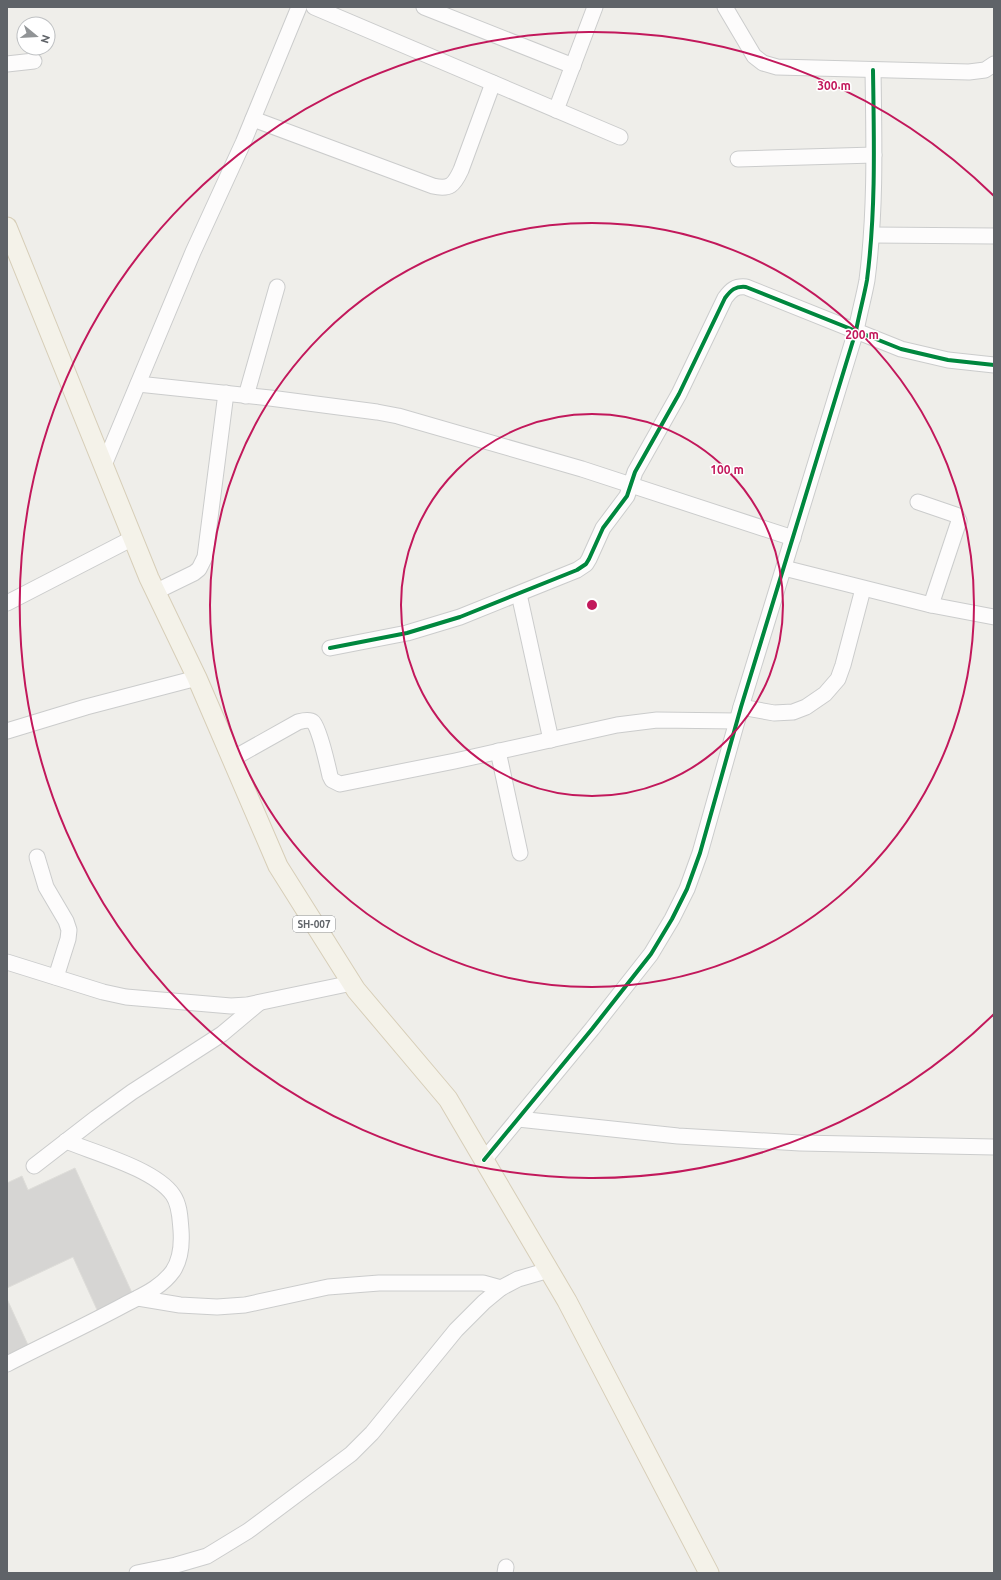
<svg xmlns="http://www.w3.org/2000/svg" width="1001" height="1580" font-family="Ubuntu,sans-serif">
  <rect width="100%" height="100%" fill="#efeeea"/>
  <g fill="#d6d5d3" stroke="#deddd9">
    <path d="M 75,1168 L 133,1295 L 98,1312 L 73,1257 L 7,1288 L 7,1183 L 22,1176 L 28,1190 Z"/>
    <path d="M 7,1299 L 28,1345 L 7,1355 Z"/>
  </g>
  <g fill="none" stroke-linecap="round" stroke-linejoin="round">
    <g stroke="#cbcccc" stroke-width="17">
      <g id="minor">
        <path d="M 314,7 L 620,137"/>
        <path d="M 424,7 L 573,66"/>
        <path d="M 725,7 L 754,56 L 763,63 L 777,67 L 969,72 L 985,70 L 994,64"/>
        <path d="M 7,64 L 34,61"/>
        <path d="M 556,110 L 595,7"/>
        <path d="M 253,119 L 433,186 C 450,190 454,185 461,170 L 493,83"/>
        <path d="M 738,159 L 874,155"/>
        <path d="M 872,235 L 994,236"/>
        <path d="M 138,384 L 270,398 L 377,412 L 398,416 L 582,469 L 793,538"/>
        <path d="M 246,396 L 277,287"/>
        <path d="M 104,465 L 193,252 L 243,143 L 299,7"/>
        <path d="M 918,502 L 956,515 L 959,521 L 931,605"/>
        <path d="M 784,568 L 931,605 L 994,617"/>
        <path d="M 155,592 L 194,573 L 199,569 L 205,557 L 226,393"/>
        <path d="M 519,594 L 551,740"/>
        <path d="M 7,603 L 133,538"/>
        <path d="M 330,648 L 407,633 L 460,617 L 577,570 L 586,564 L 589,559 L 603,528 L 627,496 L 635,472 L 679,394 L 725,298 C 731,290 735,286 746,287 L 901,349 L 948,360 L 994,365"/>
        <path d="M 741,707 L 774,713 L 793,712 L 806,707 L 825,694 L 838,679 L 843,665 L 863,589"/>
        <path d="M 7,731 L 86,707 L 197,678"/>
        <path d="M 498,751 L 520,853"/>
        <path d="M 232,759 L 298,722 C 302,721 309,719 313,722 C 319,726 328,767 330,776 L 332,780 L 340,784 L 455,761 L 617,725 L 657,720 L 737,721"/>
        <path d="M 37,857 L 46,887 L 66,921 L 69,930 L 68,939 L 56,977"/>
        <path d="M 7,962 L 103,992 L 126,997 L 231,1006 L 247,1005 L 352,983"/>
        <path d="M 518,1119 L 678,1136 L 800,1143 L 994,1147"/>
        <path d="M 484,1160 L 592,1029 L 651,954 L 672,919 L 687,889 L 700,853 L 741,707 L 856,331 C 859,314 864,297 867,280 C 876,210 874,140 873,70"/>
        <path d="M 34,1166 L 96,1118 L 132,1092 L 222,1034 L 259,1003"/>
        <path d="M 138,1298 L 180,1305 L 217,1307 L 245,1305 L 328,1287 L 379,1283 L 483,1283 L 501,1288"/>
        <path d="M 7,1364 C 46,1344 85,1326 124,1305 C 141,1296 161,1288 173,1271 C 181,1259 182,1244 181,1230 C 180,1219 180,1205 173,1195 C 155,1169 95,1153 66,1141"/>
        <path d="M 137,1573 L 176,1565 L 207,1556 L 248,1531 L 351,1454 L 372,1433 L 456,1330 L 484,1302 L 501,1288 L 518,1279 L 549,1270"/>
        <path d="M 505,1573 L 506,1567"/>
      </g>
    </g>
    <g stroke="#d7ceb8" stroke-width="21">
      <path id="major" d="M 7,227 L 149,578 L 197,678 L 278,866 L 356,990 L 448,1099 L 567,1301 L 709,1573"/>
    </g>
    <use href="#minor" stroke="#fdfcfc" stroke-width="15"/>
    <use href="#major" stroke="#f4f2e9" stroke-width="19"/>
    <g stroke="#fff" stroke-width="6">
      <g id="cycleway">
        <path d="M 330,648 L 407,633 L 460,617 L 577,570 L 586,564 L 589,559 L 603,528 L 627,496 L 635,472 L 679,394 L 725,298 C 731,290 735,286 746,287 L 901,349 L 948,360 L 994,365"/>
        <path d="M 484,1160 L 592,1029 L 651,954 L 672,919 L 687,889 L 700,853 L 741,707 L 856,331 C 859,314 864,297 867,280 C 876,210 874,140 873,70"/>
      </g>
    </g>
    <use href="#cycleway" stroke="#00873e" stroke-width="4"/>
  </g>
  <g fill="none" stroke="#c2185b" stroke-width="2">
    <circle cx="592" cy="605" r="191"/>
    <circle cx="592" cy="605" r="382"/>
    <path d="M994 1014A573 573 0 1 1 994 196"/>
  </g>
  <g text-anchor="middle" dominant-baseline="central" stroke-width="3" stroke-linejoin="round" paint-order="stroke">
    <rect fill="#fff" stroke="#8f9295" stroke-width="1" x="293" y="916" width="42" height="16" rx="3"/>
    <g font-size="10" font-weight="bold" fill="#5f6368">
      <text x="314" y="924">SH-007</text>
    </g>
  </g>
  <circle cx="592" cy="605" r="6" fill="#c2185b" stroke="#fff" stroke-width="2"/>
  <g font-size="12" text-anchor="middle" font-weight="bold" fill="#c2185b" stroke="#fff" stroke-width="3" stroke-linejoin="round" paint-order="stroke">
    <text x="834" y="90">300 m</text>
    <text x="862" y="339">200 m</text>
    <text x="727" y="474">100 m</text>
  </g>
  <rect width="1001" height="1580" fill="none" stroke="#5f6368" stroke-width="16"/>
  <g transform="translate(36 36) rotate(108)"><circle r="19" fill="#ffffff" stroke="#bfc1c3"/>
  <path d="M0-3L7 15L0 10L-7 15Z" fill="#919496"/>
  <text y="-6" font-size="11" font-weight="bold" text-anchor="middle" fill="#5f6368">N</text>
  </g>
</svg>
